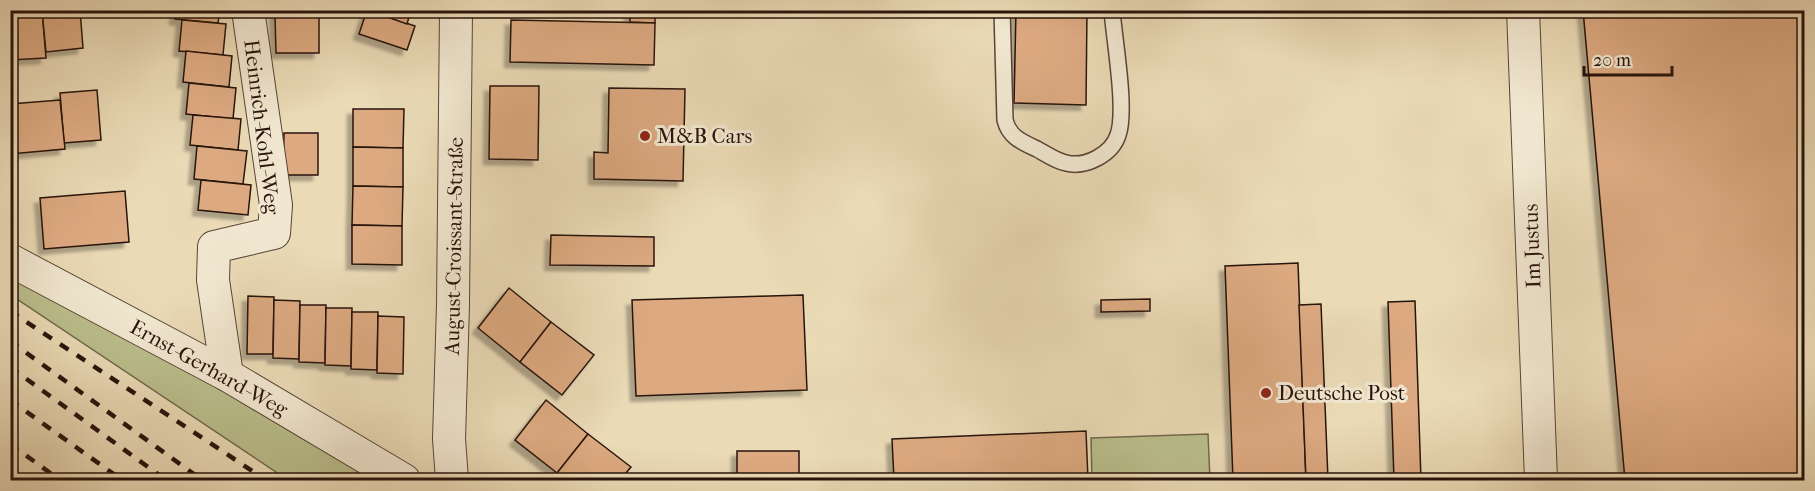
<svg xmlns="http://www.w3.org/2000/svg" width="1815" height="491" font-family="'IM FELL French Canon',serif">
  <defs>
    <filter id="shadow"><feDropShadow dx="-5.5" dy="5.5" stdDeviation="1.5" flood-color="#0004"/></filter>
  </defs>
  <rect width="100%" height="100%" fill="#eadab6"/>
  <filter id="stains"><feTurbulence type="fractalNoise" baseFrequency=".00333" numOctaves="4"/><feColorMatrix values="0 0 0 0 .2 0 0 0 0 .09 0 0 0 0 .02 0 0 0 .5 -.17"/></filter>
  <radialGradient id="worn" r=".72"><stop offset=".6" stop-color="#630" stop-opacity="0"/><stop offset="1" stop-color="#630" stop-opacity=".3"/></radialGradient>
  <g fill="#babe8c" stroke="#71684c" stroke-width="1.5">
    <path d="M 10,266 L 425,480 L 288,480 L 11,295 Z"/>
    <path d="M 1208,434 L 1210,480 L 1092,480 L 1091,438 Z"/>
  </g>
  <g fill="#dca981" stroke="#28130b" stroke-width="1.5" filter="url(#shadow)">
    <path d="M 10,10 L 42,10 L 46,58 L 10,60 Z"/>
    <path d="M 42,10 L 80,10 L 83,48 L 46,52 Z"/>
    <path d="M 176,10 L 220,10 L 218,23 L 175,19 Z"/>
    <rect x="275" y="10" width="44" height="6"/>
    <path d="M 367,10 L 415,26 L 407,50 L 359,34 Z"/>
    <path d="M 368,10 L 411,10 L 407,24 Z"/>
    <path d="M 630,10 L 655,10 L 655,23 L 630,22 Z"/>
    <path d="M 1016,10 L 1087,10 L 1086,105 L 1014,103 Z"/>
    <path d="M 1583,10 L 1804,10 L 1804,480 L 1625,480 Z"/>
    <path d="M 275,16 L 319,16 L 319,53 L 276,53 Z"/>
    <path d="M 182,20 L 226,24 L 223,55 L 179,51 Z"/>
    <path d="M 511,20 L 655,23 L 654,65 L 510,62 Z"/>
    <path d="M 186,51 L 232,56 L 229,87 L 183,82 Z"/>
    <path d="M 189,83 L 236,88 L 233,119 L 186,114 Z"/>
    <path d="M 490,86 L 539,86 L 538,160 L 489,159 Z"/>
    <path d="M 609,88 L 685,89 L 683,181 L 594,179 L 594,152 L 608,153 Z"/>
    <path d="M 97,90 L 101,140 L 64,143 L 60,93 Z"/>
    <path d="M 60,100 L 65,149 L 10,154 L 10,104 Z"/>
    <path d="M 353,109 L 404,109 L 403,148 L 353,147 Z"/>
    <path d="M 193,115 L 241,119 L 238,150 L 190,145 Z"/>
    <path d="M 284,133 L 318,133 L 318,175 L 283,175 Z"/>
    <path d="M 197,146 L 247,151 L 243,184 L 194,179 Z"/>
    <path d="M 353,147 L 403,148 L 403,187 L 353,186 Z"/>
    <path d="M 201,180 L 251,185 L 248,215 L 198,210 Z"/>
    <path d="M 353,186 L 403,187 L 402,226 L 352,225 Z"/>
    <path d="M 125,191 L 129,242 L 44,249 L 40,198 Z"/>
    <path d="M 352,225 L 402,226 L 402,265 L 352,264 Z"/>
    <path d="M 551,235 L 654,237 L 654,266 L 550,265 Z"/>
    <path d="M 1298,263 L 1306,480 L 1233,480 L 1225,266 Z"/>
    <path d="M 509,288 L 551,322 L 520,362 L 478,328 Z"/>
    <path d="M 803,295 L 807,390 L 636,396 L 632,300 Z"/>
    <path d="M 248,296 L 274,297 L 273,354 L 247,354 Z"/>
    <path d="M 1150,299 L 1150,311 L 1101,312 L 1101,300 Z"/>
    <path d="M 274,300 L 300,301 L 299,359 L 273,358 Z"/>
    <path d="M 1415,301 L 1421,480 L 1394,480 L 1388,302 Z"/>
    <path d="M 1321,304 L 1328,480 L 1306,480 L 1299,305 Z"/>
    <path d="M 300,305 L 326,305 L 325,363 L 299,362 Z"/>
    <path d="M 326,308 L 352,308 L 351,366 L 325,365 Z"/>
    <path d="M 352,312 L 378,312 L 377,370 L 351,369 Z"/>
    <path d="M 378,316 L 404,317 L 403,374 L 377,373 Z"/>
    <path d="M 551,322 L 594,355 L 562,395 L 520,362 Z"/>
    <path d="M 546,400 L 588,434 L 557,473 L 515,440 Z"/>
    <path d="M 1086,431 L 1088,480 L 894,480 L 892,439 Z"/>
    <path d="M 588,434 L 631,467 L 620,480 L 566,480 L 557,473 Z"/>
    <rect x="737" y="451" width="62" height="29"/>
  </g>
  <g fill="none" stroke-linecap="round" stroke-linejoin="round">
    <g stroke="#584536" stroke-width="18">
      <path id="lane" d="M 1002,10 L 1005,120 C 1009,137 1022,142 1037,149 C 1046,154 1056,161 1066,163 C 1086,168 1112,154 1118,135 C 1127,110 1114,39 1112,10"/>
    </g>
    <g stroke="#584536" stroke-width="34">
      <g id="street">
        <path d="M 1523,10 L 1541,480"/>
        <path d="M 10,260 L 227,375 L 404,480"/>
        <path d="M 227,375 L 213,280 L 214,247 L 274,233 L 276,205 L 248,10"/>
        <path d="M 452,480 L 449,439 L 453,305 L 456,10"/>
      </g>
    </g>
    <use href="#lane" stroke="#f1e7d0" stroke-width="15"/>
    <use href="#street" stroke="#f1e7d0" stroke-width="32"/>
    <g stroke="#28130b" stroke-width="4.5" stroke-dasharray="10 10" stroke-linecap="butt">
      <path d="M 10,311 L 266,480"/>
      <path d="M 10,341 L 202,480"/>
      <path d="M 10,367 L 166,480"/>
      <path d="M 10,400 L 122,480"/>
      <path d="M 10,444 L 60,480"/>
      <path d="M 10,468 L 27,480"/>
    </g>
  </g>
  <g fill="#8f2418" stroke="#f1e7d0" stroke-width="2">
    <circle cx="645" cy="136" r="6"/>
    <circle cx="1266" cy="393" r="6"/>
  </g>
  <g text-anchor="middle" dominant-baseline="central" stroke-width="6" stroke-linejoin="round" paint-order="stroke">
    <g font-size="21" fill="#28130b" stroke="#f1e7d0">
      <text transform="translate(262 127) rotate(83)">Heinrich-Kohl-Weg</text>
      <text transform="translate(454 246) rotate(-89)">August-Croissant-Straße</text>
      <text transform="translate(1532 246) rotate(-92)">Im Justus</text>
      <text transform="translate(209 368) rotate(29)">Ernst-Gerhard-Weg</text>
    </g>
    <g font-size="21" fill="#28130b" stroke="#f1e7d0" text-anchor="start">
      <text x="657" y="136">M&amp;B Cars</text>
      <text x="1278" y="393">Deutsche Post</text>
    </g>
  </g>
  <rect width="1815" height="491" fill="none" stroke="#eadab6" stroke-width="36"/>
  <rect x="12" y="12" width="1791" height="467" fill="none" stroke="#28130b" stroke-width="3"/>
  <rect x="18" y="18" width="1779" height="455" fill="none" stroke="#28130b" stroke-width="1.5"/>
  <path d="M1584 66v9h88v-9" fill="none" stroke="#28130b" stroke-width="3"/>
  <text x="1593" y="66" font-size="18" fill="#28130b" stroke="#f1e7d0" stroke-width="4.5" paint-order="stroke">20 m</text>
  <rect width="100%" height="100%" filter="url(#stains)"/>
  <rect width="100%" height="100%" fill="url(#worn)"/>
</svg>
